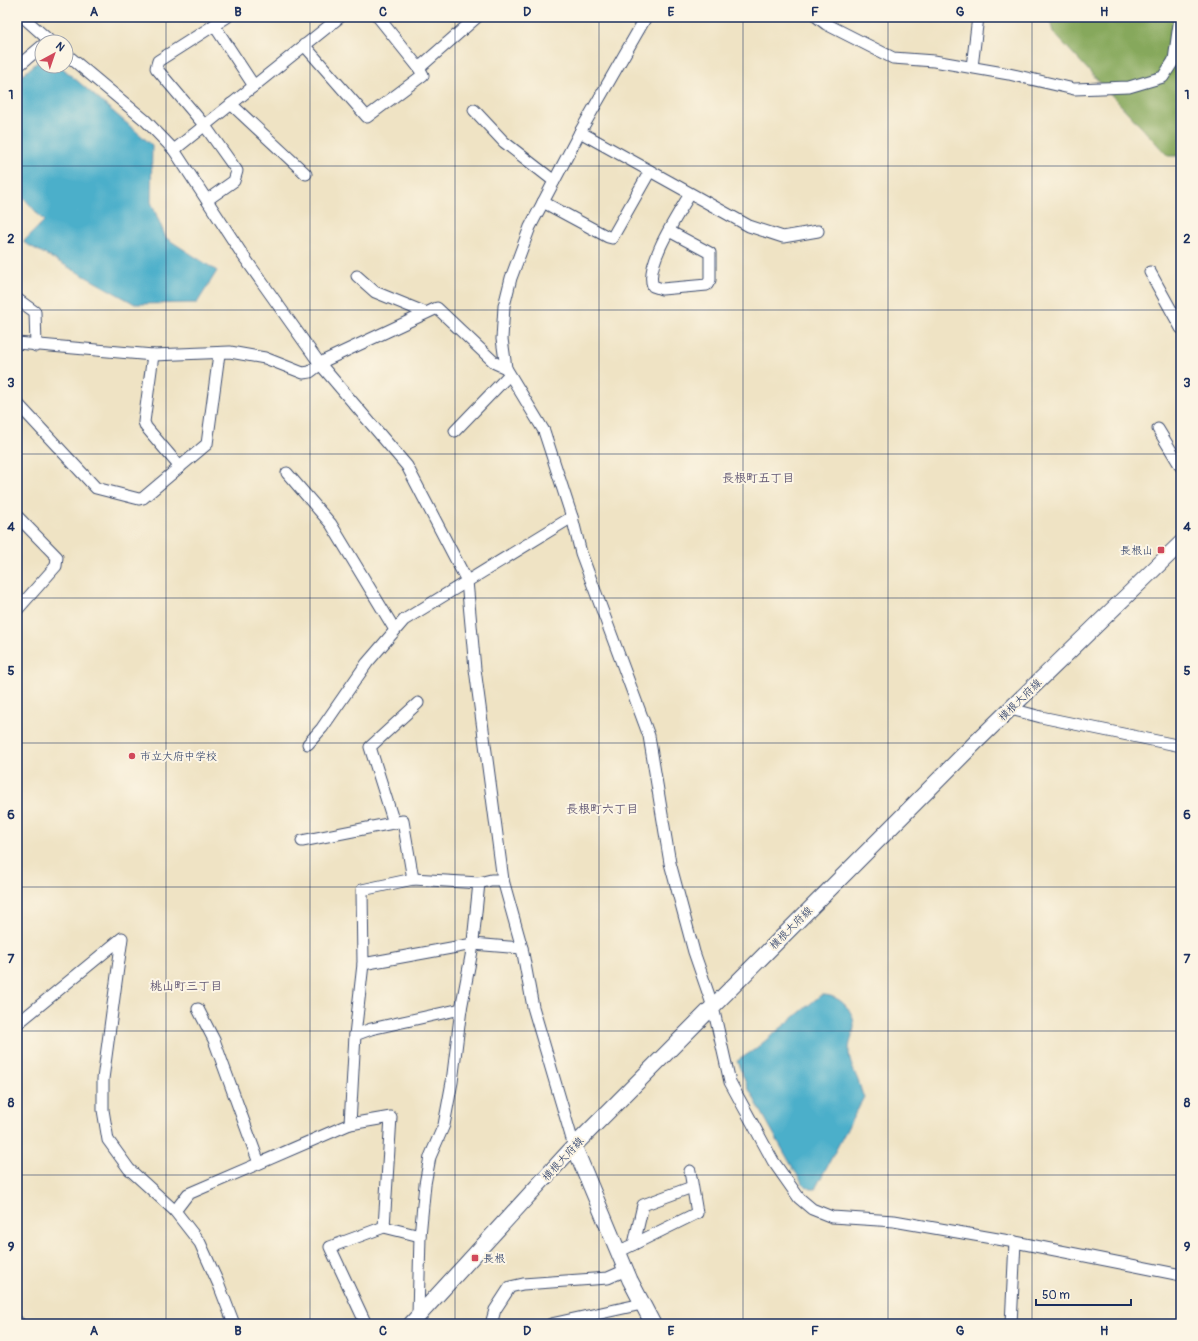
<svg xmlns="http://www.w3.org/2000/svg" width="1198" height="1341" font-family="Pangolin,'Klee One',sans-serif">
  <rect width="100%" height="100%" fill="#fcf5e5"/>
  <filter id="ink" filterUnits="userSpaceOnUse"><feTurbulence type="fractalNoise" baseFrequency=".025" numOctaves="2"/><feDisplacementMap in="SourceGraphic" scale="8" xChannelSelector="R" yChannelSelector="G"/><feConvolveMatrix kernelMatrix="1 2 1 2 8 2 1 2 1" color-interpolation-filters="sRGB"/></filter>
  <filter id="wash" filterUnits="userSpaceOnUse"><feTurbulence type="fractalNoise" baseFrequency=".012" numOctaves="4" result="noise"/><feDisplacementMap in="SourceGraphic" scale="16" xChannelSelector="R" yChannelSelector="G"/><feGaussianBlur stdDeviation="0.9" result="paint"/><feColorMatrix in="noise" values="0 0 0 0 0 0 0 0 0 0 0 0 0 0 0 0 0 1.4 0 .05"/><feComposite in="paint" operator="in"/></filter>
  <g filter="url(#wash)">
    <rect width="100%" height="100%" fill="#efe3c4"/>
    <path fill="#86a85c" stroke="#506c5d" d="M 1049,17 L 1181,17 L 1181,156 L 1168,156 L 1053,32 Z"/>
    <g fill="#4bafca" stroke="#336f94">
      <path d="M 42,58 L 42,66 L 60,66 L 152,145 L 151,202 L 166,238 L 217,271 L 197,303 L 135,304 L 23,242 L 44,221 L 17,190 L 17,80 Z"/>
      <path d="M 821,995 C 838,994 854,1009 854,1026 C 854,1035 848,1043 849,1053 C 850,1065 855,1072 859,1083 C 861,1088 861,1092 864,1097 L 815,1189 L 810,1189 L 805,1186 L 794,1170 L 747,1086 L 737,1061 L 754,1050 Z"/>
    </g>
  </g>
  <g filter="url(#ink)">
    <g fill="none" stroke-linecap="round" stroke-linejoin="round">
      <g stroke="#3b4a6d" stroke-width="13">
        <g id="street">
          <path d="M 23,17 L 51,42"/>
          <path d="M 378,17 L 419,68 L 477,17"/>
          <path d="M 646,17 L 580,132 L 530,227 L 511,278 L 504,306 L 502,339 L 506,368 L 544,431 L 572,517 L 581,553 L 649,736 L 670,863 L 694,952 L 713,1007 L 730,1082 L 773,1161 L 799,1198 L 812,1209 L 832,1217 L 894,1221 L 1015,1242 L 1181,1275"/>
          <path d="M 817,17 L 826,24 L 893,58 L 934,61 L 1009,74 L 1074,89 L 1129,87 L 1163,77 L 1174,60 L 1181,54"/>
          <path d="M 214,25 L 254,86"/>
          <path d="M 304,45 L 367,117 L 423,75 L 419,68"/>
          <path d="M 66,54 L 146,121 L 174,150 L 242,254 L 320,364 L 407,466 L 467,581 L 475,669 L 503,880 L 522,948 L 533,1007 L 574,1146"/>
          <path d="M 1174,60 L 1180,17"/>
          <path d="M 17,67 L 42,46"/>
          <path d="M 972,67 L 978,17"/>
          <path d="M 231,104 L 306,174"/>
          <path d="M 474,110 L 504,142 L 554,181"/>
          <path d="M 580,132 L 749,226 L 783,237 L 818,231"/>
          <path d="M 174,150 L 340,17"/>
          <path d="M 207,200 L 234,181 L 237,171 L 205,126 L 156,68 L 158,61 L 227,17"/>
          <path d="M 543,202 L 608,237 L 612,238 L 650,171"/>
          <path d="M 669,231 L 710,253 L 710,280 L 707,285 L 662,289 L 653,286 C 644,265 679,213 690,194"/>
          <path d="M 1150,272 L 1181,328"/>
          <path d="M 357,276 L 375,292 L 424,312"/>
          <path d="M 17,299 L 35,312 L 36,346"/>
          <path d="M 17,343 L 153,355 L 230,352 L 265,358 L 303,373 L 310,372 L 326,360 L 437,308 L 495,363 L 506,368"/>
          <path d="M 153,355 L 144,422 L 146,427 L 180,467"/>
          <path d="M 17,403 L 96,488 L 139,499 L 143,498 L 207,444 L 219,354"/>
          <path d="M 1158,429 L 1181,467"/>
          <path d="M 455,431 L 509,375"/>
          <path d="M 287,473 L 331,524 L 395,630"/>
          <path d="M 17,516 L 57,557 L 56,566 L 17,610"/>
          <path d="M 1011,709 L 1041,717 L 1181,746"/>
          <path d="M 308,744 L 322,728 L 367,663 L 404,620 L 572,517"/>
          <path d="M 394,823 L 370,747 L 418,703"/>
          <path d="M 302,841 L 403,821 L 413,879"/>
          <path d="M 479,883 L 413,879 L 362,890 L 363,964 L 473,944 L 522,948"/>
          <path d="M 198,1009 L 214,1040 L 259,1163"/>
          <path d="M 17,1024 L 122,938 L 103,1079 L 103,1110 L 108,1140 L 129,1169 L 175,1211 L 200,1243 L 219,1285 L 234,1324"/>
          <path d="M 355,1035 L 363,964"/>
          <path d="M 350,1124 L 391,1117 L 384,1227"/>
          <path d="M 175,1211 L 188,1194 L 350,1124 L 355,1035 L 371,1029 L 461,1009"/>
          <path d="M 634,1244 L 643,1205 L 692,1187"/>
          <path d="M 618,1252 L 697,1213 L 690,1171"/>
          <path d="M 418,1315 L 420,1236 L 425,1184 L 430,1157 L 444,1125 L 452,1082 L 461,1009 L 472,951 L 479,883 L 491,880 L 503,880"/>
          <path d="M 17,1321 L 20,1324"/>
          <path d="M 366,1324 L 330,1247 L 384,1227 L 420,1236"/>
          <path d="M 491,1324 L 495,1310 L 510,1287 L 523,1284 L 608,1278 L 626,1270"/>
          <path d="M 551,1324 L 642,1304"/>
          <path d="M 1011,1324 L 1015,1242"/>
        </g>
      </g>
      <g stroke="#3b4a6d" stroke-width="17">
        <g id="secondary">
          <path d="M 574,1146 L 630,1280 L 653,1324"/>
          <path d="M 411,1324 L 574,1146 L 975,743 L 1181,543"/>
        </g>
      </g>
      <use href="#street" stroke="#fff" stroke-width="11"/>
      <use href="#secondary" stroke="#fff" stroke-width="15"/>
    </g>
  </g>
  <path fill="none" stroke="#1b2f5e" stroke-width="1" stroke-opacity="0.55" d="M 166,17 L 166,1324M 310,17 L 310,1324M 455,17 L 455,1324M 599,17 L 599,1324M 743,17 L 743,1324M 888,17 L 888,1324M 1032,17 L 1032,1324M 17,166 L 1181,166M 17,310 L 1181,310M 17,454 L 1181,454M 17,598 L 1181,598M 17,743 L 1181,743M 17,887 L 1181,887M 17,1031 L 1181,1031M 17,1175 L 1181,1175"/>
  <g fill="#d1495b" stroke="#fcf5e5" stroke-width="1.5">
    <rect x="1157" y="546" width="8" height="8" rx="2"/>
    <circle cx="132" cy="756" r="4"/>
    <rect x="471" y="1254" width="8" height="8" rx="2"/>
  </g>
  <g text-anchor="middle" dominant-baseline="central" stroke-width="4" stroke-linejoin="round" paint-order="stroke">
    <g font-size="11" fill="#1b2f5e" stroke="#fcf5e5" text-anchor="start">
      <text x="1153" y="550" text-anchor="end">長根山</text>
      <text x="140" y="756">市立大府中学校</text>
      <text x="483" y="1258">長根</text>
    </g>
    <g font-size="11" fill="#1b2f5e" stroke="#fcf5e5">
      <text transform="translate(1020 700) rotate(-44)">横根大府線</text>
      <text transform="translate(791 928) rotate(-45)">横根大府線</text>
      <text transform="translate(563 1159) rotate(-47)">横根大府線</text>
    </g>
    <g font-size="12" font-weight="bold" fill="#605673" stroke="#fcf5e5">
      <text x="758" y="478">長根町五丁目</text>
      <text x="602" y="809">長根町六丁目</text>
      <text x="186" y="986">桃山町三丁目</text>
    </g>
  </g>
  <rect width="1198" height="1341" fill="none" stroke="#fcf5e5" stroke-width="44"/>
  <g transform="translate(54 54) rotate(40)"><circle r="19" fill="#fcf5e5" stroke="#a2a6af"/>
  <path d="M0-3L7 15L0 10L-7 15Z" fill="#d1495b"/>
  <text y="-6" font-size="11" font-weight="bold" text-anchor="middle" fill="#1b2f5e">N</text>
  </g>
  <path d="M1036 1299v6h95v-6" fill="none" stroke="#1b2f5e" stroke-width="2"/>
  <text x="1042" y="1299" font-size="12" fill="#1b2f5e" stroke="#fcf5e5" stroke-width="3" paint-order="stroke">50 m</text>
  <rect x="22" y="22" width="1154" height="1297" fill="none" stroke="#1b2f5e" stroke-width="1.5"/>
  <g font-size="13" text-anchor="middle" font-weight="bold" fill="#1b2f5e">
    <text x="94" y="16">A</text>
    <text x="238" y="16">B</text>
    <text x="383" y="16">C</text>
    <text x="527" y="16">D</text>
    <text x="671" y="16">E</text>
    <text x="815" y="16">F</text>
    <text x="960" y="16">G</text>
    <text x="1104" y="16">H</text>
    <text x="11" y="99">1</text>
    <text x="1187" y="99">1</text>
    <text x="11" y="243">2</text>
    <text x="1187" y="243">2</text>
    <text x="11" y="387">3</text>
    <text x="1187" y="387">3</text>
    <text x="11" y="531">4</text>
    <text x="1187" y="531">4</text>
    <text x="11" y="675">5</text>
    <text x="1187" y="675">5</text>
    <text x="11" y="819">6</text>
    <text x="1187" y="819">6</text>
    <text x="11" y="963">7</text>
    <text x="1187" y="963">7</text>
    <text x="11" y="1107">8</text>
    <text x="1187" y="1107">8</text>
    <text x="11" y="1251">9</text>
    <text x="1187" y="1251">9</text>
    <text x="94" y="1335">A</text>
    <text x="238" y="1335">B</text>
    <text x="383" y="1335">C</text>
    <text x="527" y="1335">D</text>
    <text x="671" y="1335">E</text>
    <text x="815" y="1335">F</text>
    <text x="960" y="1335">G</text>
    <text x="1104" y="1335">H</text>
  </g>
</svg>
